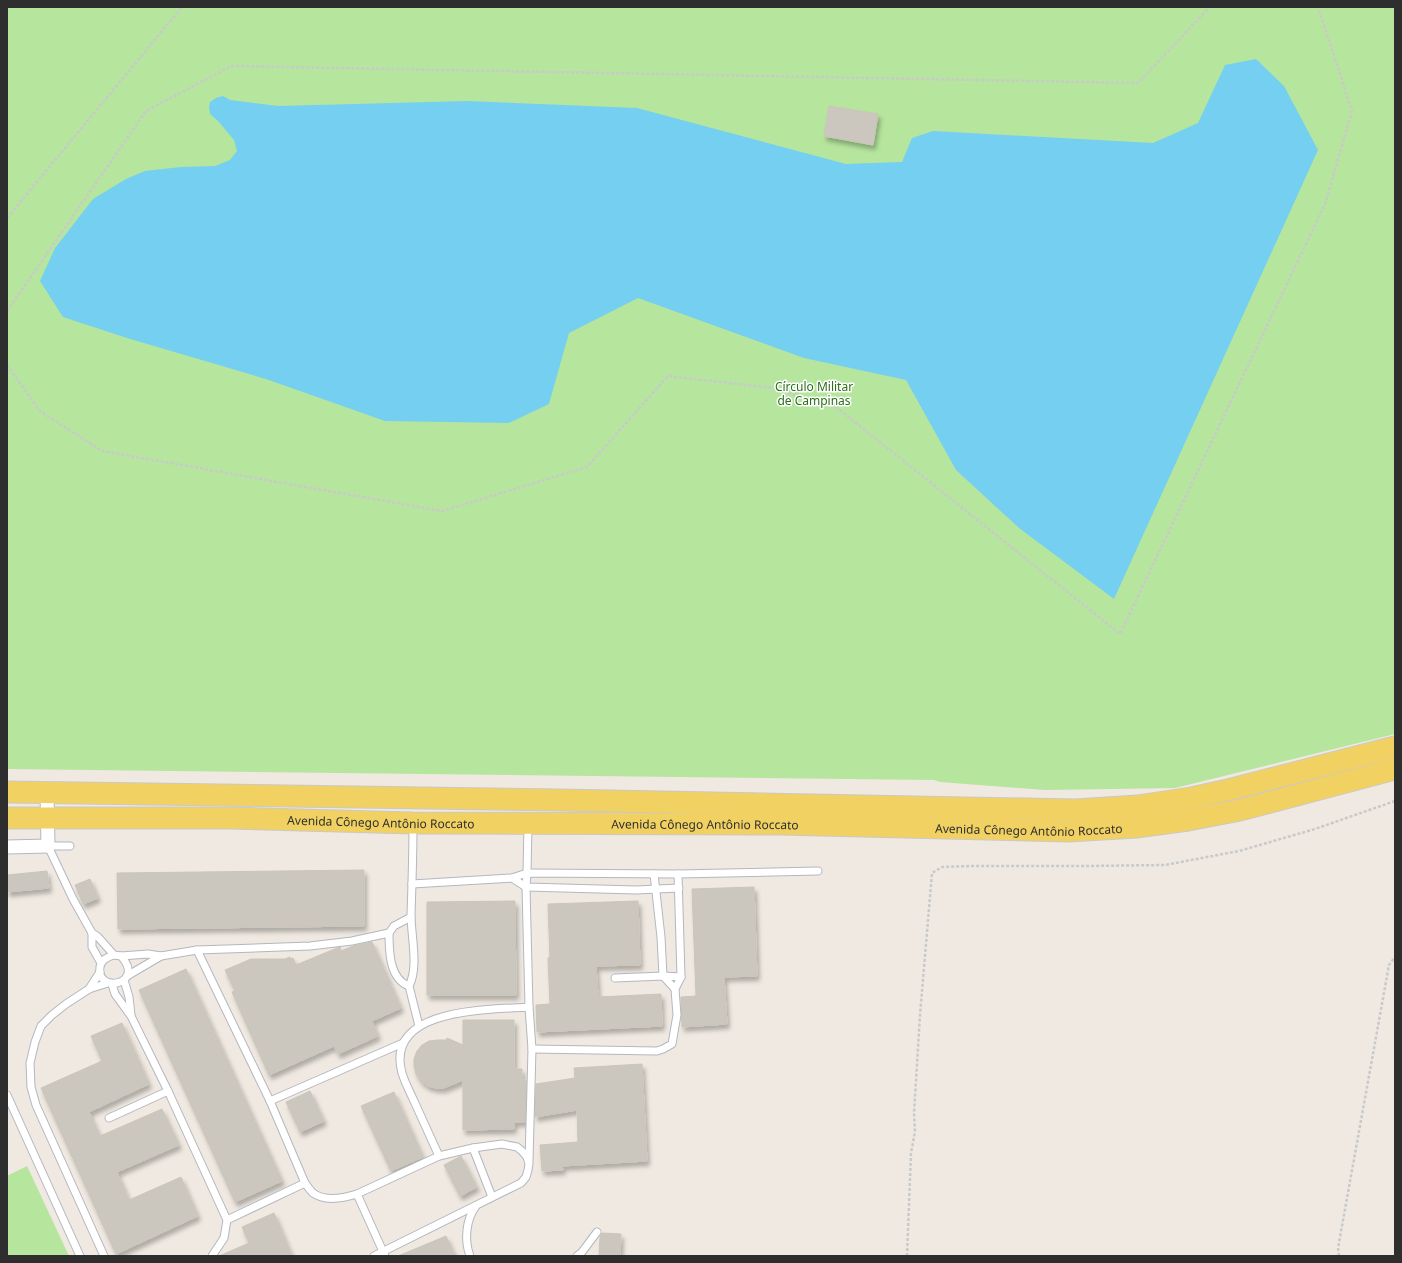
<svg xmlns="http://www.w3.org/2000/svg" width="1402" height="1263" font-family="'Noto Sans',sans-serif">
  <defs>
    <filter id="shadow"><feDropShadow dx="2.5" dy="4.5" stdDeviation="2" flood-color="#0004"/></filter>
  </defs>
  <rect width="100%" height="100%" fill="#efe9e1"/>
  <g fill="#b6e59e">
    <path d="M 7,7 L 1395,7 L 1395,734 L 1175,788 L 1045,790 L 940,782 L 934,780 L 7,769 Z"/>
    <path d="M 27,1166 L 69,1256 L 7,1256 L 7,1176 Z"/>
  </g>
  <path fill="#75cff0" d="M 1256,59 L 1284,86 L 1318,150 L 1114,599 L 1019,528 L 956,470 L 906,380 L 804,358 L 638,298 L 569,333 L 549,404 L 509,423 L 385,421 L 266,379 L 127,338 L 63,317 L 40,281 L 55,248 L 93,199 L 126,179 L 145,171 L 181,167 L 215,166 L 230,160 L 237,151 L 234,140 L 218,121 L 210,114 L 209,107 L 210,102 L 216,98 L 223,96 L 230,100 L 278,106 L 468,101 L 637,108 L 846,164 L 902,162 L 912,138 L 933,131 L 1153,143 L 1198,123 L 1225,65 Z"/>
  <g fill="#cbc7bf" stroke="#cbc5ba" filter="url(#shadow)">
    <path d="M 829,106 L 878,114 L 873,145 L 824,136 Z"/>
    <path d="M 364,870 L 364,926 L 118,929 L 117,873 Z"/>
    <path d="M 47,871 L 49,888 L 7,892 L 7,875 Z"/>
    <path d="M 90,879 L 98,898 L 83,904 L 75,885 Z"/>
    <path d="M 754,887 L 757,976 L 724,977 L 727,1024 L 682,1027 L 681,997 L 696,996 L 692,889 Z"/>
    <path d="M 515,901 L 516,995 L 427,995 L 427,902 Z"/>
    <path d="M 638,901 L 640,965 L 596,966 L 598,997 L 661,994 L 662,1026 L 537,1032 L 536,1005 L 550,1004 L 548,958 L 550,957 L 548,904 Z"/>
    <path d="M 372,942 L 401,1008 L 372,1021 L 378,1036 L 338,1054 L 334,1046 L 269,1075 L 232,992 L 235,991 L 225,970 L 251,959 L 285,959 L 290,957 L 291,959 L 293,958 L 296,965 L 337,948 L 340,947 L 341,951 L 353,946 Z"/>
    <path d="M 186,969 L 282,1181 L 235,1202 L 139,990 Z"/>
    <path d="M 463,1020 L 514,1020 L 514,1069 L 522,1069 L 522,1080 L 526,1080 L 526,1085 L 525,1122 L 514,1122 L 514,1129 L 463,1130 L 463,1080 L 444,1088 L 436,1088 L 428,1086 L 421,1081 L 416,1074 L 414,1066 L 414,1059 L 417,1051 L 422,1045 L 429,1041 L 437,1040 L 446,1040 L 447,1038 L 463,1045 Z"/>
    <path d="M 122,1023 L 149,1084 L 89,1112 L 100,1136 L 162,1109 L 179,1145 L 117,1172 L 129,1200 L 181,1177 L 198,1216 L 116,1254 L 41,1088 L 102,1061 L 91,1036 Z"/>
    <path d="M 642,1064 L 647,1161 L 562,1166 L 563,1170 L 542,1171 L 540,1145 L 578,1142 L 577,1110 L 535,1117 L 536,1084 L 575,1078 L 574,1068 Z"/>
    <path d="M 310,1091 L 324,1121 L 300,1132 L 286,1102 Z"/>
    <path d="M 394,1092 L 423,1157 L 391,1171 L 361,1106 Z"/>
    <path d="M 461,1156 L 477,1187 L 460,1196 L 444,1165 Z"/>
    <path d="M 274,1213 L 292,1256 L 219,1256 L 249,1243 L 242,1227 Z"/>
    <path d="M 602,1233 L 621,1234 L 620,1256 L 599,1256 L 600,1237 Z"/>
    <path d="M 446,1236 L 455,1256 L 398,1256 Z"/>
  </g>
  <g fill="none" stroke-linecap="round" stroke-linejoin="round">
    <g stroke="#b4b7c1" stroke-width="9">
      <g id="service">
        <path d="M 528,824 L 527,873 L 526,887 L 529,1007 L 532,1049 L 529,1161"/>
        <path d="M 413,825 C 413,855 412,885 411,915 C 411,936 419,967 409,986 L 419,1026"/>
        <path d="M 70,846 L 48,846 L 73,899 L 92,933 L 98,937 L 114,955 L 121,956 C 147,985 95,994 100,967 C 101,960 107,957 114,955"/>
        <path d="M 654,874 L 661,937 L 663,976 L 675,989"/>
        <path d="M 512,878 L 526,887 L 636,890 L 679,888"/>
        <path d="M 412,884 L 512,878 L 527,873 L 678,874 L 818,871"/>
        <path d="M 92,933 L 92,947 L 101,963"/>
        <path d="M 197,950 L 310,946 L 352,941 L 389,933"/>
        <path d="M 127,976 L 161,956"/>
        <path d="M 615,978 L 663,976 L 681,977"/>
        <path d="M 124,980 L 129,997 L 131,1015"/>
        <path d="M 112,984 L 115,994 L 131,1016 L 168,1091 L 227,1220 L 305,1183 L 270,1101 L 197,950 L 161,956 L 148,954 L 121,956"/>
        <path d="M 409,986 C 389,979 389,950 389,933 L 394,926 L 411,917"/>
        <path d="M 89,989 L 100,972"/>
        <path d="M 532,1049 L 657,1051 L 663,1049 L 672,1044 L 677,1015 L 675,989 L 681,977 L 678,874"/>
        <path d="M 7,1095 L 80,1256"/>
        <path d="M 270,1101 L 403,1043"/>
        <path d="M 109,1118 L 168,1091"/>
        <path d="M 473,1148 L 492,1197"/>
        <path d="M 439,1156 C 431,1138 422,1119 414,1101 C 410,1092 405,1083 402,1073 C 384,1007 490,1010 529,1007"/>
        <path d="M 305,1183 C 307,1186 310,1190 313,1193 C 325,1202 344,1198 357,1194 L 439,1156 L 473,1148 L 502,1144 L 517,1147 L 522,1151 L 527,1157 L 529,1164 L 528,1170 L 526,1177 L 521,1183 L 374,1256"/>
        <path d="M 357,1194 L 385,1256"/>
        <path d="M 104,1256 L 36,1105 L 31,1087 L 30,1063 L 35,1042 L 41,1026 L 52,1015 L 66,1004 L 89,989 L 108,983"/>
        <path d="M 212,1256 L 224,1238 L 227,1220"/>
        <path d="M 470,1256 C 464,1240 466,1219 476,1206"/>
        <path d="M 577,1256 L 582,1252 L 597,1232"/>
      </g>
    </g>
    <g stroke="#b4b7c1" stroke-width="15">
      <path id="minor" d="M 7,847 L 48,846 L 47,792"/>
    </g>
    <g stroke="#c9c9c9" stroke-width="23">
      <g id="primary">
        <path d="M 7,792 L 560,800 L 1075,810 L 1138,806 L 1191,798 L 1228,790 L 1395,747"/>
        <path id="s1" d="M 7,818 L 231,818 L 413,823 L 780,824 L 1069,831 L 1136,827 L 1188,820 L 1240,810 L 1395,769"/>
      </g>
    </g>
    <g stroke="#c9c9c9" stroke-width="2.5" stroke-dasharray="3 2" stroke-linecap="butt">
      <path d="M 7,218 L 182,7"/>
      <path d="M 7,311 L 146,111 L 231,66 L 1138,83 L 1210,7"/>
      <path d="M 7,365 L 40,411 L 102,451 L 442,511 L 587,467 L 668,376 L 773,388 L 836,407 L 1120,634 L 1325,204 L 1352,111 L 1318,7"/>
      <path d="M 907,1256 L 911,1153 L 915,1132 L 914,1113 L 920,1015 L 932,873 L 942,867 L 972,866 L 1087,866 L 1165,865 L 1239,851 L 1315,829 L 1395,801"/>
      <path d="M 1339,1256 L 1338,1248 L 1389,965 L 1395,957"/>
    </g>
    <use href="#service" stroke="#fff" stroke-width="7"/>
    <use href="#minor" stroke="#fff" stroke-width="13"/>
    <use href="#primary" stroke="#f2d163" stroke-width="21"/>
  </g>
  <g text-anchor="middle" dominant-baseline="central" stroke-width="3" stroke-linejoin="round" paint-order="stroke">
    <g font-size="12" fill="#2c6e1b" stroke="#fff">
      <text x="814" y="386">Círculo Militar<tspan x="814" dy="14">de Campinas</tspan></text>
    </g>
    <g font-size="12" fill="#2e2e2e" stroke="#fff">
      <text stroke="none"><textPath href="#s1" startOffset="374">Avenida Cônego Antônio Roccato</textPath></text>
      <text stroke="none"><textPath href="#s1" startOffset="698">Avenida Cônego Antônio Roccato</textPath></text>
      <text stroke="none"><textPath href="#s1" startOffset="1022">Avenida Cônego Antônio Roccato</textPath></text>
    </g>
  </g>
  <rect width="1402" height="1263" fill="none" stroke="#2e2e2e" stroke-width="16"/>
</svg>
